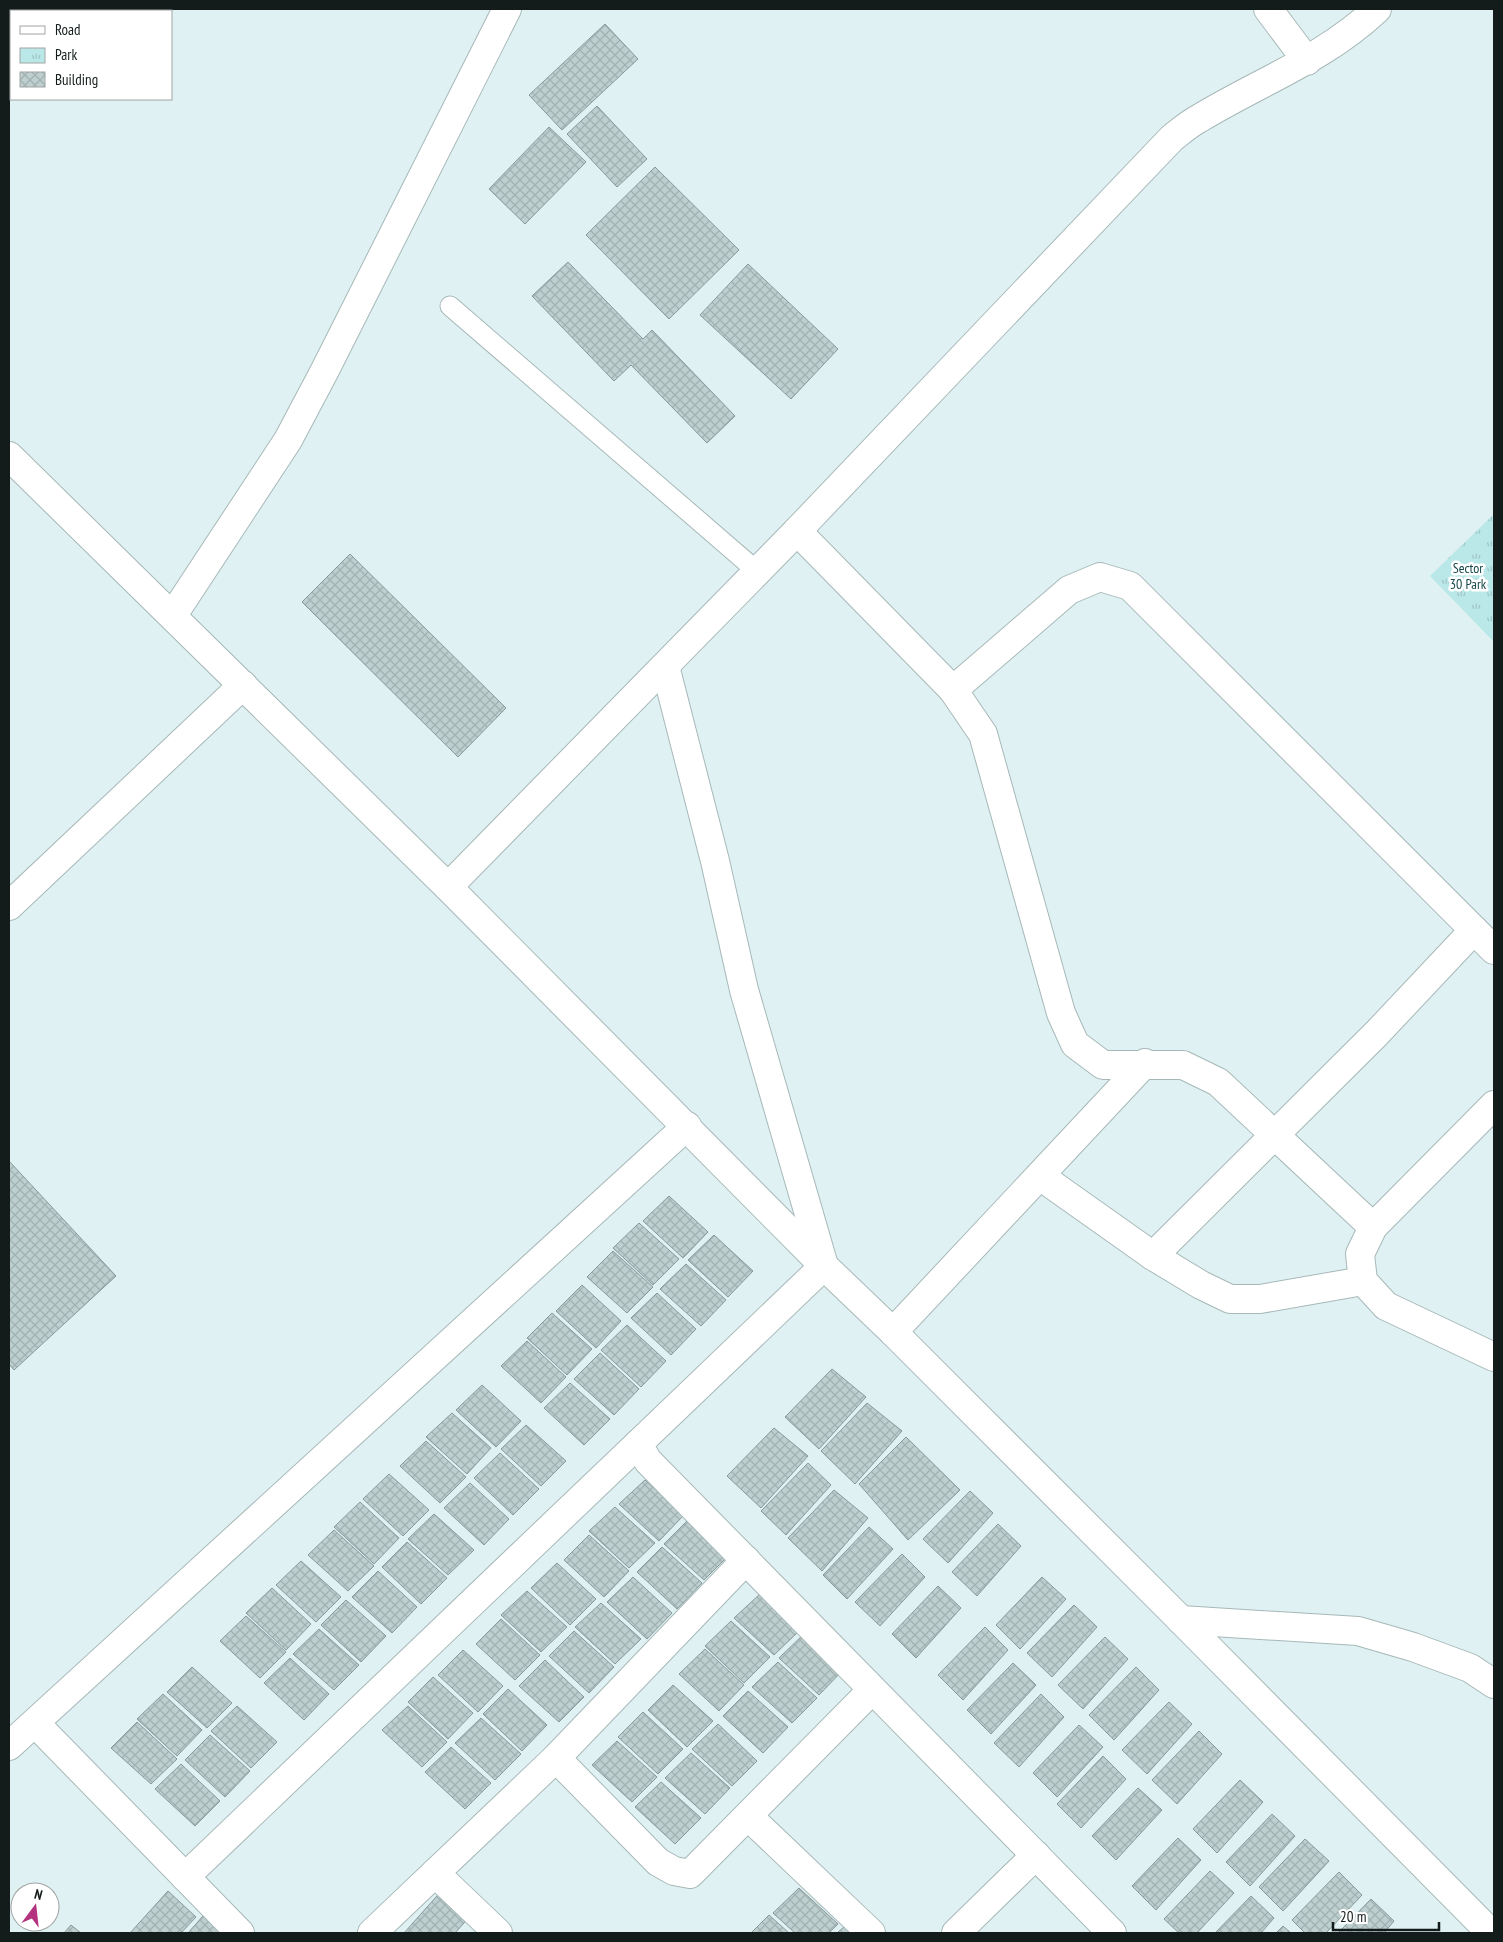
<svg xmlns="http://www.w3.org/2000/svg" width="1503" height="1942" font-family="'PT Sans Narrow',sans-serif">
  <defs>
    <pattern id="park-tufts" width="24" height="20" patternUnits="userSpaceOnUse" patternTransform="scale(1.25)"><rect width="24" height="20" fill="#bae7e8"/><path d="M3 7l-1-3M5 7V3M7 7l1-3M15 17l-1-3M17 17v-4M19 17l1-3" fill="none" stroke="#9fc6c6"/></pattern>
    <pattern id="building-cross-hatch" width="8" height="8" patternUnits="userSpaceOnUse" patternTransform="scale(1.25)"><rect width="8" height="8" fill="#bdcfcf"/><path d="M0 0l8 8M0 8l8-8" fill="none" stroke="#a2b1b1"/></pattern>
  </defs>
  <rect width="100%" height="100%" fill="#dff1f2"/>
  <path fill="url(#park-tufts)" d="M 1494,514 L 1494,642 L 1430,576 Z"/>
  <g fill="url(#building-cross-hatch)" stroke="#89999a">
    <path d="M 605,24 L 638,59 L 562,130 L 529,95 Z"/>
    <path d="M 597,106 L 647,159 L 617,187 L 567,134 Z"/>
    <path d="M 549,127 L 586,162 L 525,224 L 489,189 Z"/>
    <path d="M 655,167 L 739,250 L 669,319 L 586,235 Z"/>
    <path d="M 568,262 L 643,339 L 652,330 L 735,416 L 707,443 L 631,365 L 614,381 L 532,296 Z"/>
    <path d="M 748,264 L 838,349 L 791,399 L 700,315 Z"/>
    <path d="M 350,554 L 506,708 L 458,757 L 302,602 Z"/>
    <path d="M 9,1161 L 116,1276 L 14,1370 L 9,1364 Z"/>
    <path d="M 669,1196 L 708,1232 L 683,1258 L 643,1221 Z"/>
    <path d="M 639,1223 L 679,1259 L 653,1285 L 613,1248 Z"/>
    <path d="M 714,1235 L 753,1271 L 728,1297 L 688,1260 Z"/>
    <path d="M 613,1251 L 653,1287 L 627,1313 L 587,1277 Z"/>
    <path d="M 686,1264 L 726,1300 L 701,1326 L 660,1289 Z"/>
    <path d="M 582,1285 L 621,1321 L 596,1348 L 556,1311 Z"/>
    <path d="M 657,1293 L 696,1329 L 671,1355 L 631,1318 Z"/>
    <path d="M 552,1313 L 592,1349 L 567,1375 L 527,1338 Z"/>
    <path d="M 627,1325 L 666,1361 L 641,1387 L 601,1350 Z"/>
    <path d="M 527,1341 L 566,1377 L 541,1403 L 501,1366 Z"/>
    <path d="M 600,1353 L 639,1389 L 614,1415 L 574,1379 Z"/>
    <path d="M 832,1369 L 866,1397 L 819,1449 L 785,1417 Z"/>
    <path d="M 570,1383 L 610,1419 L 584,1445 L 544,1408 Z"/>
    <path d="M 482,1385 L 521,1421 L 496,1447 L 456,1410 Z"/>
    <path d="M 867,1403 L 902,1431 L 855,1484 L 821,1451 Z"/>
    <path d="M 452,1413 L 491,1448 L 467,1474 L 426,1437 Z"/>
    <path d="M 526,1425 L 566,1461 L 541,1486 L 501,1449 Z"/>
    <path d="M 774,1428 L 808,1456 L 761,1508 L 727,1476 Z"/>
    <path d="M 906,1437 L 960,1490 L 908,1540 L 859,1484 Z"/>
    <path d="M 426,1441 L 466,1477 L 440,1503 L 400,1466 Z"/>
    <path d="M 500,1453 L 539,1489 L 513,1515 L 474,1478 Z"/>
    <path d="M 808,1463 L 831,1485 L 786,1535 L 761,1511 Z"/>
    <path d="M 389,1474 L 429,1510 L 403,1536 L 363,1499 Z"/>
    <path d="M 645,1480 L 684,1515 L 659,1541 L 619,1504 Z"/>
    <path d="M 470,1483 L 509,1519 L 484,1545 L 444,1508 Z"/>
    <path d="M 834,1490 L 868,1518 L 822,1571 L 788,1538 Z"/>
    <path d="M 970,1491 L 993,1513 L 948,1563 L 923,1539 Z"/>
    <path d="M 360,1502 L 399,1538 L 374,1564 L 334,1527 Z"/>
    <path d="M 615,1507 L 655,1543 L 629,1568 L 589,1531 Z"/>
    <path d="M 434,1514 L 474,1550 L 448,1575 L 408,1539 Z"/>
    <path d="M 689,1519 L 729,1555 L 704,1580 L 664,1544 Z"/>
    <path d="M 998,1524 L 1021,1546 L 977,1596 L 952,1572 Z"/>
    <path d="M 869,1527 L 893,1549 L 847,1599 L 823,1575 Z"/>
    <path d="M 334,1530 L 374,1566 L 348,1591 L 308,1555 Z"/>
    <path d="M 589,1535 L 629,1571 L 604,1597 L 564,1560 Z"/>
    <path d="M 407,1542 L 447,1578 L 421,1604 L 382,1567 Z"/>
    <path d="M 662,1547 L 702,1583 L 677,1609 L 637,1572 Z"/>
    <path d="M 902,1554 L 925,1577 L 880,1626 L 855,1602 Z"/>
    <path d="M 301,1561 L 341,1597 L 316,1622 L 276,1585 Z"/>
    <path d="M 557,1563 L 596,1599 L 570,1625 L 531,1588 Z"/>
    <path d="M 378,1571 L 417,1607 L 392,1633 L 352,1597 Z"/>
    <path d="M 633,1577 L 672,1613 L 647,1639 L 607,1602 Z"/>
    <path d="M 1042,1577 L 1066,1599 L 1020,1649 L 996,1625 Z"/>
    <path d="M 938,1586 L 961,1608 L 916,1658 L 892,1634 Z"/>
    <path d="M 272,1588 L 311,1624 L 286,1650 L 246,1613 Z"/>
    <path d="M 527,1591 L 567,1627 L 541,1652 L 501,1615 Z"/>
    <path d="M 760,1594 L 800,1630 L 774,1655 L 734,1618 Z"/>
    <path d="M 346,1600 L 386,1636 L 361,1662 L 321,1625 Z"/>
    <path d="M 601,1603 L 641,1639 L 615,1664 L 575,1627 Z"/>
    <path d="M 1074,1605 L 1097,1627 L 1052,1677 L 1027,1653 Z"/>
    <path d="M 246,1616 L 286,1652 L 260,1678 L 220,1641 Z"/>
    <path d="M 501,1619 L 540,1655 L 515,1680 L 476,1644 Z"/>
    <path d="M 731,1621 L 770,1657 L 744,1683 L 705,1646 Z"/>
    <path d="M 985,1627 L 1008,1650 L 963,1700 L 938,1675 Z"/>
    <path d="M 319,1629 L 359,1665 L 334,1690 L 293,1654 Z"/>
    <path d="M 574,1631 L 614,1667 L 589,1693 L 549,1656 Z"/>
    <path d="M 805,1633 L 844,1669 L 819,1695 L 779,1658 Z"/>
    <path d="M 1105,1637 L 1128,1659 L 1083,1709 L 1058,1685 Z"/>
    <path d="M 705,1649 L 744,1685 L 719,1711 L 679,1674 Z"/>
    <path d="M 463,1650 L 503,1686 L 478,1712 L 438,1675 Z"/>
    <path d="M 290,1658 L 329,1694 L 304,1720 L 264,1683 Z"/>
    <path d="M 545,1660 L 584,1697 L 559,1722 L 519,1686 Z"/>
    <path d="M 778,1662 L 817,1698 L 792,1723 L 752,1687 Z"/>
    <path d="M 1013,1663 L 1036,1685 L 991,1734 L 967,1710 Z"/>
    <path d="M 192,1667 L 232,1703 L 207,1728 L 167,1692 Z"/>
    <path d="M 1136,1667 L 1159,1690 L 1114,1740 L 1089,1715 Z"/>
    <path d="M 433,1677 L 473,1713 L 448,1739 L 408,1702 Z"/>
    <path d="M 673,1685 L 713,1721 L 687,1747 L 648,1710 Z"/>
    <path d="M 508,1689 L 547,1725 L 522,1751 L 483,1714 Z"/>
    <path d="M 748,1691 L 788,1727 L 763,1753 L 723,1716 Z"/>
    <path d="M 163,1694 L 202,1730 L 177,1756 L 137,1719 Z"/>
    <path d="M 1041,1694 L 1064,1717 L 1019,1767 L 994,1743 Z"/>
    <path d="M 1169,1702 L 1192,1724 L 1147,1774 L 1122,1750 Z"/>
    <path d="M 237,1706 L 277,1742 L 251,1768 L 211,1731 Z"/>
    <path d="M 408,1706 L 447,1742 L 422,1767 L 382,1730 Z"/>
    <path d="M 643,1712 L 683,1749 L 658,1774 L 618,1737 Z"/>
    <path d="M 481,1718 L 521,1754 L 495,1780 L 455,1743 Z"/>
    <path d="M 137,1722 L 177,1759 L 151,1784 L 111,1748 Z"/>
    <path d="M 718,1724 L 757,1761 L 732,1786 L 692,1749 Z"/>
    <path d="M 1079,1725 L 1103,1747 L 1057,1797 L 1033,1773 Z"/>
    <path d="M 1199,1731 L 1222,1754 L 1177,1804 L 1152,1780 Z"/>
    <path d="M 210,1735 L 250,1771 L 225,1797 L 185,1760 Z"/>
    <path d="M 617,1741 L 657,1777 L 632,1802 L 592,1765 Z"/>
    <path d="M 451,1747 L 491,1783 L 465,1809 L 425,1772 Z"/>
    <path d="M 691,1753 L 730,1788 L 705,1814 L 665,1778 Z"/>
    <path d="M 1103,1756 L 1126,1779 L 1081,1828 L 1057,1804 Z"/>
    <path d="M 181,1764 L 220,1801 L 195,1826 L 155,1789 Z"/>
    <path d="M 1240,1780 L 1263,1802 L 1217,1853 L 1193,1829 Z"/>
    <path d="M 661,1782 L 701,1818 L 675,1844 L 635,1807 Z"/>
    <path d="M 1138,1788 L 1162,1810 L 1116,1860 L 1092,1836 Z"/>
    <path d="M 1272,1814 L 1295,1836 L 1250,1886 L 1226,1862 Z"/>
    <path d="M 1178,1838 L 1201,1860 L 1156,1910 L 1132,1886 Z"/>
    <path d="M 1305,1839 L 1329,1861 L 1283,1911 L 1259,1887 Z"/>
    <path d="M 1210,1871 L 1234,1893 L 1197,1933 L 1179,1933 L 1164,1919 Z"/>
    <path d="M 1339,1872 L 1362,1895 L 1326,1933 L 1305,1933 L 1292,1920 Z"/>
    <path d="M 444,1888 L 472,1914 L 455,1933 L 404,1933 Z"/>
    <path d="M 799,1888 L 838,1924 L 829,1933 L 795,1933 L 773,1913 Z"/>
    <path d="M 168,1891 L 196,1917 L 181,1933 L 130,1933 Z"/>
    <path d="M 1251,1896 L 1274,1918 L 1261,1933 L 1215,1933 Z"/>
    <path d="M 1371,1899 L 1394,1921 L 1384,1933 L 1338,1933 Z"/>
    <path d="M 769,1915 L 789,1933 L 751,1933 Z"/>
    <path d="M 203,1916 L 221,1933 L 188,1933 Z"/>
    <path d="M 71,1925 L 81,1933 L 64,1933 Z"/>
    <path d="M 1283,1926 L 1291,1933 L 1276,1933 Z"/>
    <path d="M 844,1927 L 851,1933 L 837,1933 Z"/>
  </g>
  <g fill="none" stroke-linecap="round" stroke-linejoin="round">
    <g stroke="#a7b8b8" stroke-width="21">
      <path id="service" d="M 450,306 L 758,572"/>
    </g>
    <g stroke="#a7b8b8" stroke-width="30">
      <g id="minor">
        <path d="M 1268,9 L 1307,61"/>
        <path d="M 25,11 L 28,9"/>
        <path d="M 9,456 L 448,887 L 824,1266 L 893,1332 L 1181,1620 L 1491,1933"/>
        <path d="M 797,531 L 1172,138 C 1181,131 1190,123 1200,118 C 1261,81 1324,59 1377,9"/>
        <path d="M 173,615 L 288,440 L 324,372 L 507,9"/>
        <path d="M 665,666 L 715,861 L 744,990 L 824,1266 L 638,1444 L 648,1461 L 1112,1933"/>
        <path d="M 953,690 L 983,734 L 1061,1013 L 1075,1044 L 1103,1065 L 1183,1065 L 1218,1082 L 1373,1227"/>
        <path d="M 448,887 L 797,531 L 953,690 L 1069,590 L 1100,577 L 1130,586 L 1494,950"/>
        <path d="M 9,906 L 243,685"/>
        <path d="M 1494,1105 L 1373,1227 L 1360,1254 L 1363,1281 L 1386,1306 L 1494,1357"/>
        <path d="M 1040,1176 L 1153,1256 L 1201,1285 L 1230,1299 L 1260,1299 L 1363,1281"/>
        <path d="M 1153,1256 L 1377,1033 L 1474,930"/>
        <path d="M 893,1332 L 1145,1063"/>
        <path d="M 1181,1620 L 1358,1631 L 1413,1647 L 1470,1668 L 1494,1684"/>
        <path d="M 36,1724 L 240,1933"/>
        <path d="M 9,1746 L 687,1126"/>
        <path d="M 556,1758 L 658,1862 L 674,1871 L 690,1874 L 872,1690"/>
        <path d="M 748,1816 L 871,1933"/>
        <path d="M 435,1873 L 498,1933"/>
        <path d="M 185,1877 L 638,1444"/>
        <path d="M 372,1933 L 556,1758 L 746,1560"/>
        <path d="M 956,1933 L 1036,1855"/>
      </g>
    </g>
    <use href="#service" stroke="#fff" stroke-width="19"/>
    <use href="#minor" stroke="#fff" stroke-width="28"/>
  </g>
  <g text-anchor="middle" dominant-baseline="central" stroke-width="5" stroke-linejoin="round" paint-order="stroke">
    <g font-size="14" fill="#164748" stroke="#fff">
      <text x="1468" y="568">Sector<tspan x="1468" dy="16">30 Park</tspan></text>
    </g>
  </g>
  <rect width="1503" height="1942" fill="none" stroke="#141b1b" stroke-width="20"/>
  <rect x="10" y="10" width="162" height="90" fill="#ffffff" stroke="#a1a4a4"/>
  <rect x="20" y="26" width="25" height="8" fill="#ffffff" stroke="#a1a4a4"/>
  <text x="55" y="35" font-size="15" fill="#141b1b">Road</text>
  <rect x="20" y="48" width="25" height="15" fill="url(#park-tufts)" stroke="#a1a4a4"/>
  <text x="55" y="60" font-size="15" fill="#141b1b">Park</text>
  <rect x="20" y="72" width="25" height="15" fill="url(#building-cross-hatch)" stroke="#a1a4a4"/>
  <text x="55" y="85" font-size="15" fill="#141b1b">Building</text>
  <g transform="translate(35 1907) rotate(15)"><circle r="24" fill="#ffffff" stroke="#a1a4a4"/>
  <path d="M0-4L9 19L0 12L-9 19Z" fill="#b4337f"/>
  <text y="-8" font-size="14" font-weight="bold" text-anchor="middle" fill="#141b1b">N</text>
  </g>
  <path d="M1333 1922v8h106v-8" fill="none" stroke="#141b1b" stroke-width="2.5"/>
  <text x="1340" y="1922" font-size="15" fill="#141b1b" stroke="#ffffff" stroke-width="4" paint-order="stroke">20 m</text>
</svg>
